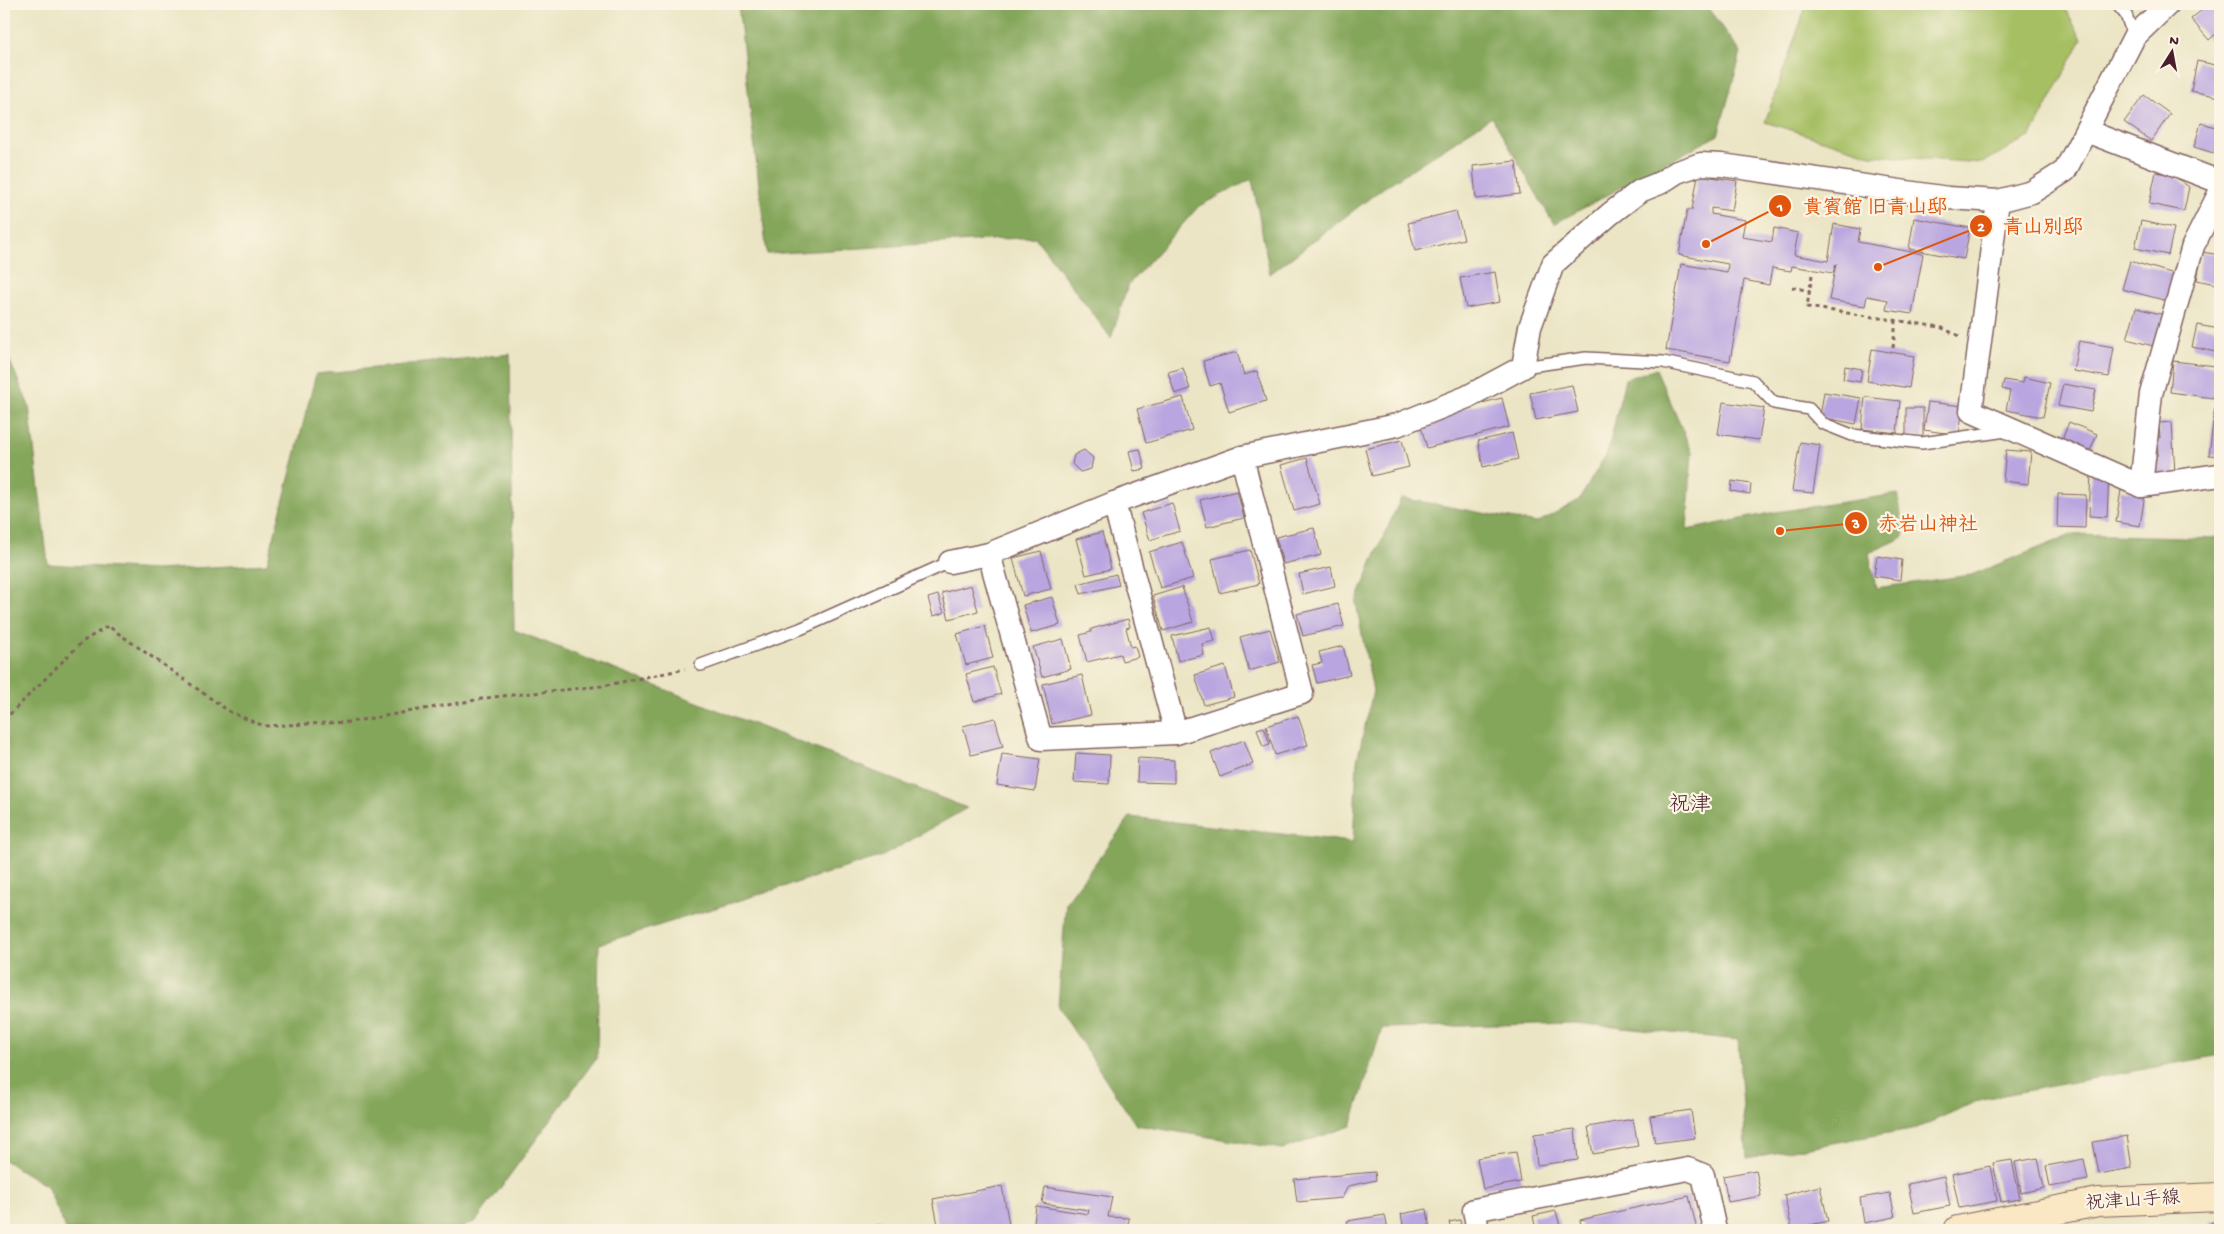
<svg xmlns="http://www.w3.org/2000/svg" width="2224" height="1234" font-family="'Gochi Hand','Klee One',sans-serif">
  <rect width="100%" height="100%" fill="#fcf5e5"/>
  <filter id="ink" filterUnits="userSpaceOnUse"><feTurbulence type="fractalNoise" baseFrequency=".02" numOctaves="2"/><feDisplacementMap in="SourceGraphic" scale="10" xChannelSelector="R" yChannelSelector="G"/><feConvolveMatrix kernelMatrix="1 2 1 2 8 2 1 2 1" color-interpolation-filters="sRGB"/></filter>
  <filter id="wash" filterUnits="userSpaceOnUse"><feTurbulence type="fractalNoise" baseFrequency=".0096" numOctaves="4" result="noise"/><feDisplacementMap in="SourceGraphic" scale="20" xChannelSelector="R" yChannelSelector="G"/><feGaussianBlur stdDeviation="1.12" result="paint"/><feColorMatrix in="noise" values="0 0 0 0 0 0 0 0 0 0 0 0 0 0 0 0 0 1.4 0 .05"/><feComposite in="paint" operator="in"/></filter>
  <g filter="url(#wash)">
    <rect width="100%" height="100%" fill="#ebe5c5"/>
    <path fill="#a6bf64" stroke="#786f48" d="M 1807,4 L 2062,4 L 2082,39 L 2031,136 L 1982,163 L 1871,155 L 1765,122 Z"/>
    <g fill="#84a65a" stroke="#676242">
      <path d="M 738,4 L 1706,4 L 1741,53 L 1718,135 L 1554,224 L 1492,117 L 1383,188 L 1270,274 L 1252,179 L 1199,206 L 1128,285 L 1111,338 L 1035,237 L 767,254 Z"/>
      <path d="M 4,347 L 29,406 L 48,564 L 155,570 L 267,564 L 316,374 L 510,354 L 514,630 L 967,808 L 883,856 L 599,944 L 597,1057 L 476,1221 L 457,1230 L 66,1230 L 47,1186 L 4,1160 Z"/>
      <path d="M 1656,369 L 1692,452 L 1687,530 L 1776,512 L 1898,494 L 1904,537 L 1869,553 L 1876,588 L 1971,575 L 2074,534 L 2220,538 L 2220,1055 L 1982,1099 L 1917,1128 L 1747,1158 L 1738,1040 L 1575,1023 L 1382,1028 L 1351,1126 L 1283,1149 L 1136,1125 L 1058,1007 L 1066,902 L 1130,817 L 1353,842 L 1357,761 L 1373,691 L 1356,603 L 1376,553 L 1401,498 L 1537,523 L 1579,500 L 1608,451 L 1625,379 Z"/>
    </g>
    <g id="blocks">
      <g fill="#b9a5e0">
        <path d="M 2209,4 L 2220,4 L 2220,30 L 2209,40 L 2191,19 Z"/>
        <path d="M 2197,61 L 2220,66 L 2220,97 L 2191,91 Z"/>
        <path d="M 2144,95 L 2170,114 L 2151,141 L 2124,122 Z"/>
        <path d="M 2201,123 L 2220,128 L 2220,155 L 2194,147 Z"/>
        <path d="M 1516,161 L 1520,194 L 1476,199 L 1473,166 Z"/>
        <path d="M 2156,172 L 2173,175 L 2189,187 L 2184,211 L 2149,204 Z"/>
        <path d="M 1698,175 L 1737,181 L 1732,211 L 1711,208 L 1711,214 L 1745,220 L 1742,237 L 1772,242 L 1774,228 L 1798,233 L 1794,255 L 1828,261 L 1834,224 L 1860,229 L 1858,242 L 1923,254 L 1912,314 L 1886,310 L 1888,300 L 1867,296 L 1865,306 L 1829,300 L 1836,264 L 1833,273 L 1792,266 L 1791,271 L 1772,268 L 1769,285 L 1744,280 L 1730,361 L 1666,350 L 1681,264 L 1727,272 L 1728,264 L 1679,255 L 1687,210 L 1692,210 Z"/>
        <path d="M 1456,211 L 1464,239 L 1415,251 L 1408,223 Z"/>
        <path d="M 1914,218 L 1970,228 L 1964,259 L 1909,249 Z"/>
        <path d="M 2141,221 L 2174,228 L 2168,255 L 2135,248 Z"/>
        <path d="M 2202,252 L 2220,255 L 2220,285 L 2197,280 Z"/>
        <path d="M 2130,261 L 2178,275 L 2171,302 L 2122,289 Z"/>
        <path d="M 1495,272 L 1500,302 L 1466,308 L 1460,278 Z"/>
        <path d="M 2136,308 L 2165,315 L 2157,347 L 2127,339 Z"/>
        <path d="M 2197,325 L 2220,329 L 2220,353 L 2192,347 Z"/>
        <path d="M 2079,341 L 2114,347 L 2109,377 L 2073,371 Z"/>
        <path d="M 1872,349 L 1914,356 L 1909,388 L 1867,381 Z"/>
        <path d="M 1237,352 L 1244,375 L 1257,371 L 1266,401 L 1229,412 L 1220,383 L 1210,386 L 1203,361 Z"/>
        <path d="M 2173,361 L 2216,366 L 2213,398 L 2170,392 Z"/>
        <path d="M 1845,366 L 1862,369 L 1860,382 L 1843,379 Z"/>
        <path d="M 1183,368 L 1190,389 L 1175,394 L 1168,372 Z"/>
        <path d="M 2024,377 L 2050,383 L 2043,417 L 2006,410 L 2010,391 L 2002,389 L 2004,380 L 2023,383 Z"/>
        <path d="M 2063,384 L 2096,390 L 2091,412 L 2058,406 Z"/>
        <path d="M 1572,385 L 1578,412 L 1536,420 L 1530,393 Z"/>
        <path d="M 1824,392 L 1861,398 L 1856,424 L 1820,417 Z"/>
        <path d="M 1183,397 L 1192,430 L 1146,443 L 1137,409 Z"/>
        <path d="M 1865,397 L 1900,401 L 1897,433 L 1862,429 Z"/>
        <path d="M 1502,398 L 1509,427 L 1427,448 L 1419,419 Z"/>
        <path d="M 1723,402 L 1764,408 L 1759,440 L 1718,434 Z"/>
        <path d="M 1928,402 L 1963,406 L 1959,435 L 1924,430 Z"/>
        <path d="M 2215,406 L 2220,407 L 2220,456 L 2209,455 Z"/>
        <rect x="1906" y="408" width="17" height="29"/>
        <path d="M 2069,422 L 2097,434 L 2090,451 L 2062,440 Z"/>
        <path d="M 2172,422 L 2175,474 L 2151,475 L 2150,456 L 2158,455 L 2157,438 L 2160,438 L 2159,423 Z"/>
        <path d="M 1512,433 L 1518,459 L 1483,467 L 1478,441 Z"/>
        <path d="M 1402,440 L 1409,467 L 1372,476 L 1365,449 Z"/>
        <path d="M 1800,442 L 1820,445 L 1813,493 L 1792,491 Z"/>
        <path d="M 1140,449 L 1145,469 L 1134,471 L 1129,451 Z"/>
        <path d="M 1084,450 L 1093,458 L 1091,469 L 1080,472 L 1072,464 L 1074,455 Z"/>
        <path d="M 2006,450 L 2031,452 L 2028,484 L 2003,481 Z"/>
        <path d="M 1307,458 L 1320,504 L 1294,511 L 1281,465 Z"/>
        <path d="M 2091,473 L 2109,474 L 2107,517 L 2089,516 Z"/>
        <path d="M 1732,481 L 1751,484 L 1750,494 L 1731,491 Z"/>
        <path d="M 2121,490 L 2145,494 L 2140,526 L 2116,522 Z"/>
        <path d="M 1237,491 L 1244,518 L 1207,527 L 1200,500 Z"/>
        <path d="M 2058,494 L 2086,495 L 2085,528 L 2057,527 Z"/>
        <path d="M 1172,503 L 1180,531 L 1150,540 L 1141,513 Z"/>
        <path d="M 1314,528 L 1321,555 L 1283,564 L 1276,537 Z"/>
        <path d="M 1102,532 L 1111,569 L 1086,575 L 1076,539 Z"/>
        <path d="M 1182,542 L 1193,578 L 1160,588 L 1149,552 Z"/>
        <path d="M 1250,550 L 1259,584 L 1220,593 L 1212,559 Z"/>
        <path d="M 1041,551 L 1051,589 L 1023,596 L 1013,558 Z"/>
        <path d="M 1877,556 L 1902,560 L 1900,580 L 1874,576 Z"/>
        <path d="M 1331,567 L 1335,586 L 1303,594 L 1299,574 Z"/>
        <path d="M 1116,574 L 1119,585 L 1081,594 L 1078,584 Z"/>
        <path d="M 971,585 L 978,611 L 949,619 L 942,593 Z"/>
        <path d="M 1182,587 L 1193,622 L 1163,631 L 1153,596 Z"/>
        <path d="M 938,595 L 944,613 L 933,616 L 928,598 Z"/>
        <path d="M 1052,597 L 1060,625 L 1031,633 L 1023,605 Z"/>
        <path d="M 1338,604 L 1344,626 L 1303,636 L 1297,614 Z"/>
        <path d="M 1128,619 L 1130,627 L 1126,628 L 1131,647 L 1135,646 L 1138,657 L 1122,661 L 1120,654 L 1087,662 L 1080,635 L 1091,632 L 1091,629 Z"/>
        <path d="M 985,626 L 993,658 L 966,665 L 957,634 Z"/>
        <path d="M 1211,627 L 1215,641 L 1202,644 L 1204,655 L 1178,661 L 1172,636 Z"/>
        <path d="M 1270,629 L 1280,662 L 1249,671 L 1240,637 Z"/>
        <path d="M 1063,639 L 1071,669 L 1042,677 L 1033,647 Z"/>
        <path d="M 1343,646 L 1350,675 L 1317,683 L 1312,665 L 1322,663 L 1319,652 Z"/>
        <path d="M 1225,666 L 1234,697 L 1204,705 L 1195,675 Z"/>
        <path d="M 993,667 L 1001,694 L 974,702 L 966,674 Z"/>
        <path d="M 1082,675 L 1091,715 L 1052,724 L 1043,684 Z"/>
        <path d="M 1298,716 L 1308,745 L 1275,755 L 1266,726 Z"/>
        <path d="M 995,718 L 1003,747 L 971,755 L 963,726 Z"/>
        <path d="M 1264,727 L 1270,745 L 1263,747 L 1257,729 Z"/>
        <path d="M 1244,740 L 1253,764 L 1220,777 L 1211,753 Z"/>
        <path d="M 1076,753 L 1110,755 L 1109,784 L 1074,782 Z"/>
        <path d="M 1002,754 L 1040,759 L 1035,791 L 997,785 Z"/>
        <path d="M 1138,758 L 1174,760 L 1174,783 L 1137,782 Z"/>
        <path d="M 1691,1110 L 1695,1138 L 1655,1143 L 1650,1116 Z"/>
        <path d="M 1633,1119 L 1638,1146 L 1593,1154 L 1588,1127 Z"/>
        <path d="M 1575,1129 L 1578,1160 L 1537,1165 L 1534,1134 Z"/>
        <path d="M 2127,1136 L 2132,1168 L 2099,1174 L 2093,1142 Z"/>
        <path d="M 1516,1152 L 1521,1182 L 1483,1189 L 1477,1158 Z"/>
        <path d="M 2038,1158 L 2044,1188 L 2021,1193 L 2015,1162 Z"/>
        <path d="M 2084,1159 L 2088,1180 L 2050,1187 L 2046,1166 Z"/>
        <path d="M 2012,1160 L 2020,1199 L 2001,1202 L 1993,1163 Z"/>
        <path d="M 1990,1166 L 1997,1201 L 1959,1208 L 1952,1174 Z"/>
        <path d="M 1756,1170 L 1761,1196 L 1728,1202 L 1723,1176 Z"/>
        <path d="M 1375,1172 L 1376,1180 L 1348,1186 L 1342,1198 L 1297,1202 L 1294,1179 Z"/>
        <path d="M 1944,1176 L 1950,1206 L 1914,1213 L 1908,1184 Z"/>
        <path d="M 1002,1186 L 1010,1230 L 939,1230 L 933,1199 Z"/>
        <path d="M 1820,1186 L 1828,1221 L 1792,1229 L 1784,1195 Z"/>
        <path d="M 1045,1187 L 1112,1197 L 1108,1217 L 1129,1218 L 1127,1230 L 1033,1230 L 1036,1206 L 1088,1214 L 1089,1210 L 1042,1203 Z"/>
        <path d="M 1890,1193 L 1895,1217 L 1864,1223 L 1860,1198 Z"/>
        <path d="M 1689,1196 L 1697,1230 L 1582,1230 L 1580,1220 Z"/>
        <path d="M 1427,1209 L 1430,1230 L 1404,1230 L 1401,1214 Z"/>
        <path d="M 1556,1211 L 1561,1230 L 1514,1230 L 1535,1225 L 1533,1216 Z"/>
        <path d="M 1385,1215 L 1388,1230 L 1349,1230 L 1347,1221 Z"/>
        <path d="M 1460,1220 L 1462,1230 L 1451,1230 L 1449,1222 Z"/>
        <path d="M 2211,1222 L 2220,1222 L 2220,1230 L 2212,1230 Z"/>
        <path d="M 884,1224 L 886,1230 L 854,1230 L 854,1229 Z"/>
      </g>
    </g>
  </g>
  <g filter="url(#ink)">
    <use href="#blocks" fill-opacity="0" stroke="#826461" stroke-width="1"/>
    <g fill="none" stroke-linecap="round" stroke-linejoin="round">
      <g stroke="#826461" stroke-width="14">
        <g id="lane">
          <path d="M 2117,4 L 2126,15 L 2134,37"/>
          <path d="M 1523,367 L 1586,358 L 1663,362 L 1753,381 L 1774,403 L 1809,409 L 1822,423 L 1852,435 L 1922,443 L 2006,431"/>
          <path d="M 701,665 L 800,629 L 950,562"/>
        </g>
      </g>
      <g stroke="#826461" stroke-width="25">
        <g id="street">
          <path d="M 2086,131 L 2220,182"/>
          <path d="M 1998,201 L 1971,411 L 2141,486 L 2220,475"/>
          <path d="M 2141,486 L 2151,394 L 2193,246 L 2220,192"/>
          <path d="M 1114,503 L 1176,733"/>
          <path d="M 989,554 L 1041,739 L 1176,733 L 1302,693 L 1242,457"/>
          <path d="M 950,562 L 989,554 L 1114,503 L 1242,457 L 1397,425 L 1467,397 L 1523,367 L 1530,327 L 1553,264 L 1610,214 L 1640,191 L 1660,183 L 1677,172 L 1701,164 L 1722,165 L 1948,198 L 1998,201 L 2032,192 L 2065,171 L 2134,37 L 2168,4"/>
          <path d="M 1478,1230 L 1474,1210 L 1688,1169 L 1703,1175 L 1715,1230"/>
        </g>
      </g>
      <g stroke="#826461" stroke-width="30">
        <path id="secondary" d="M 1958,1230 L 2098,1202 L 2220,1197"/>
      </g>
      <g stroke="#826461" stroke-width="3" stroke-dasharray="4 4" stroke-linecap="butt">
        <path d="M 1812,275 L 1807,307 L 1940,327 L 1959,336"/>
        <path d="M 1792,287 L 1810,291"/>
        <path d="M 1893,348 L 1896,321"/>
        <path d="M 4,720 L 82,642 L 108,626 L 230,712 L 264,726 L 350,722 L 493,697 L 602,686 L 685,669"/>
      </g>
      <use href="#lane" stroke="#fff" stroke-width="11"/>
      <use href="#street" stroke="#fff" stroke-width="22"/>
      <use href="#secondary" stroke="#fae7c3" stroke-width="28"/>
    </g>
  </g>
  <g text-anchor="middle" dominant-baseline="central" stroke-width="4.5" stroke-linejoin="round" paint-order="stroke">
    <g font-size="19" fill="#4a1f2b" stroke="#fcf5e5">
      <text transform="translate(2133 1202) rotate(-4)">祝津山手線</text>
    </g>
    <g font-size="21" fill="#4a1f2b" stroke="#fcf5e5">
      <text x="1690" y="806">祝津</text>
    </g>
  </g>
  <path fill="none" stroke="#e0560e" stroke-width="2" d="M1706 244L1780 206M1878 267L1981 226M1780 531L1856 523"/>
  <g fill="#e0560e" stroke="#fcf5e5" stroke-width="2">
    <circle cx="1706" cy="244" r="5"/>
    <circle cx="1878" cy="267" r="5"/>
    <circle cx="1780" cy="531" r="5"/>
    <circle cx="1780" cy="206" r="12"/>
    <circle cx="1981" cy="226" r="12"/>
    <circle cx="1856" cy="523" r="12"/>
  </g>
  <g font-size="15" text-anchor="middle" font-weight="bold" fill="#fff">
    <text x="1780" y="211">1</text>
    <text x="1981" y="231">2</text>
    <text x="1856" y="528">3</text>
  </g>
  <g font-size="20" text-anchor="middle" font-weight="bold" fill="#e0560e" stroke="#fcf5e5" stroke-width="4.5" stroke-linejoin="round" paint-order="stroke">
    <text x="1875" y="213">貴賓館 旧青山邸</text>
    <text x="2043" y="233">青山別邸</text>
    <text x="1928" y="530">赤岩山神社</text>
  </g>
  <rect width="2224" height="1234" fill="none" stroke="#fcf5e5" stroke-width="20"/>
  <g transform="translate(2172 52) rotate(11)" stroke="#fcf5e5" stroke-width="4" paint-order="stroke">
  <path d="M0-4L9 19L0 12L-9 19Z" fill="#4a1f2b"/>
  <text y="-8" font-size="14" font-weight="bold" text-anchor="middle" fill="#4a1f2b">N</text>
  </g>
</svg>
